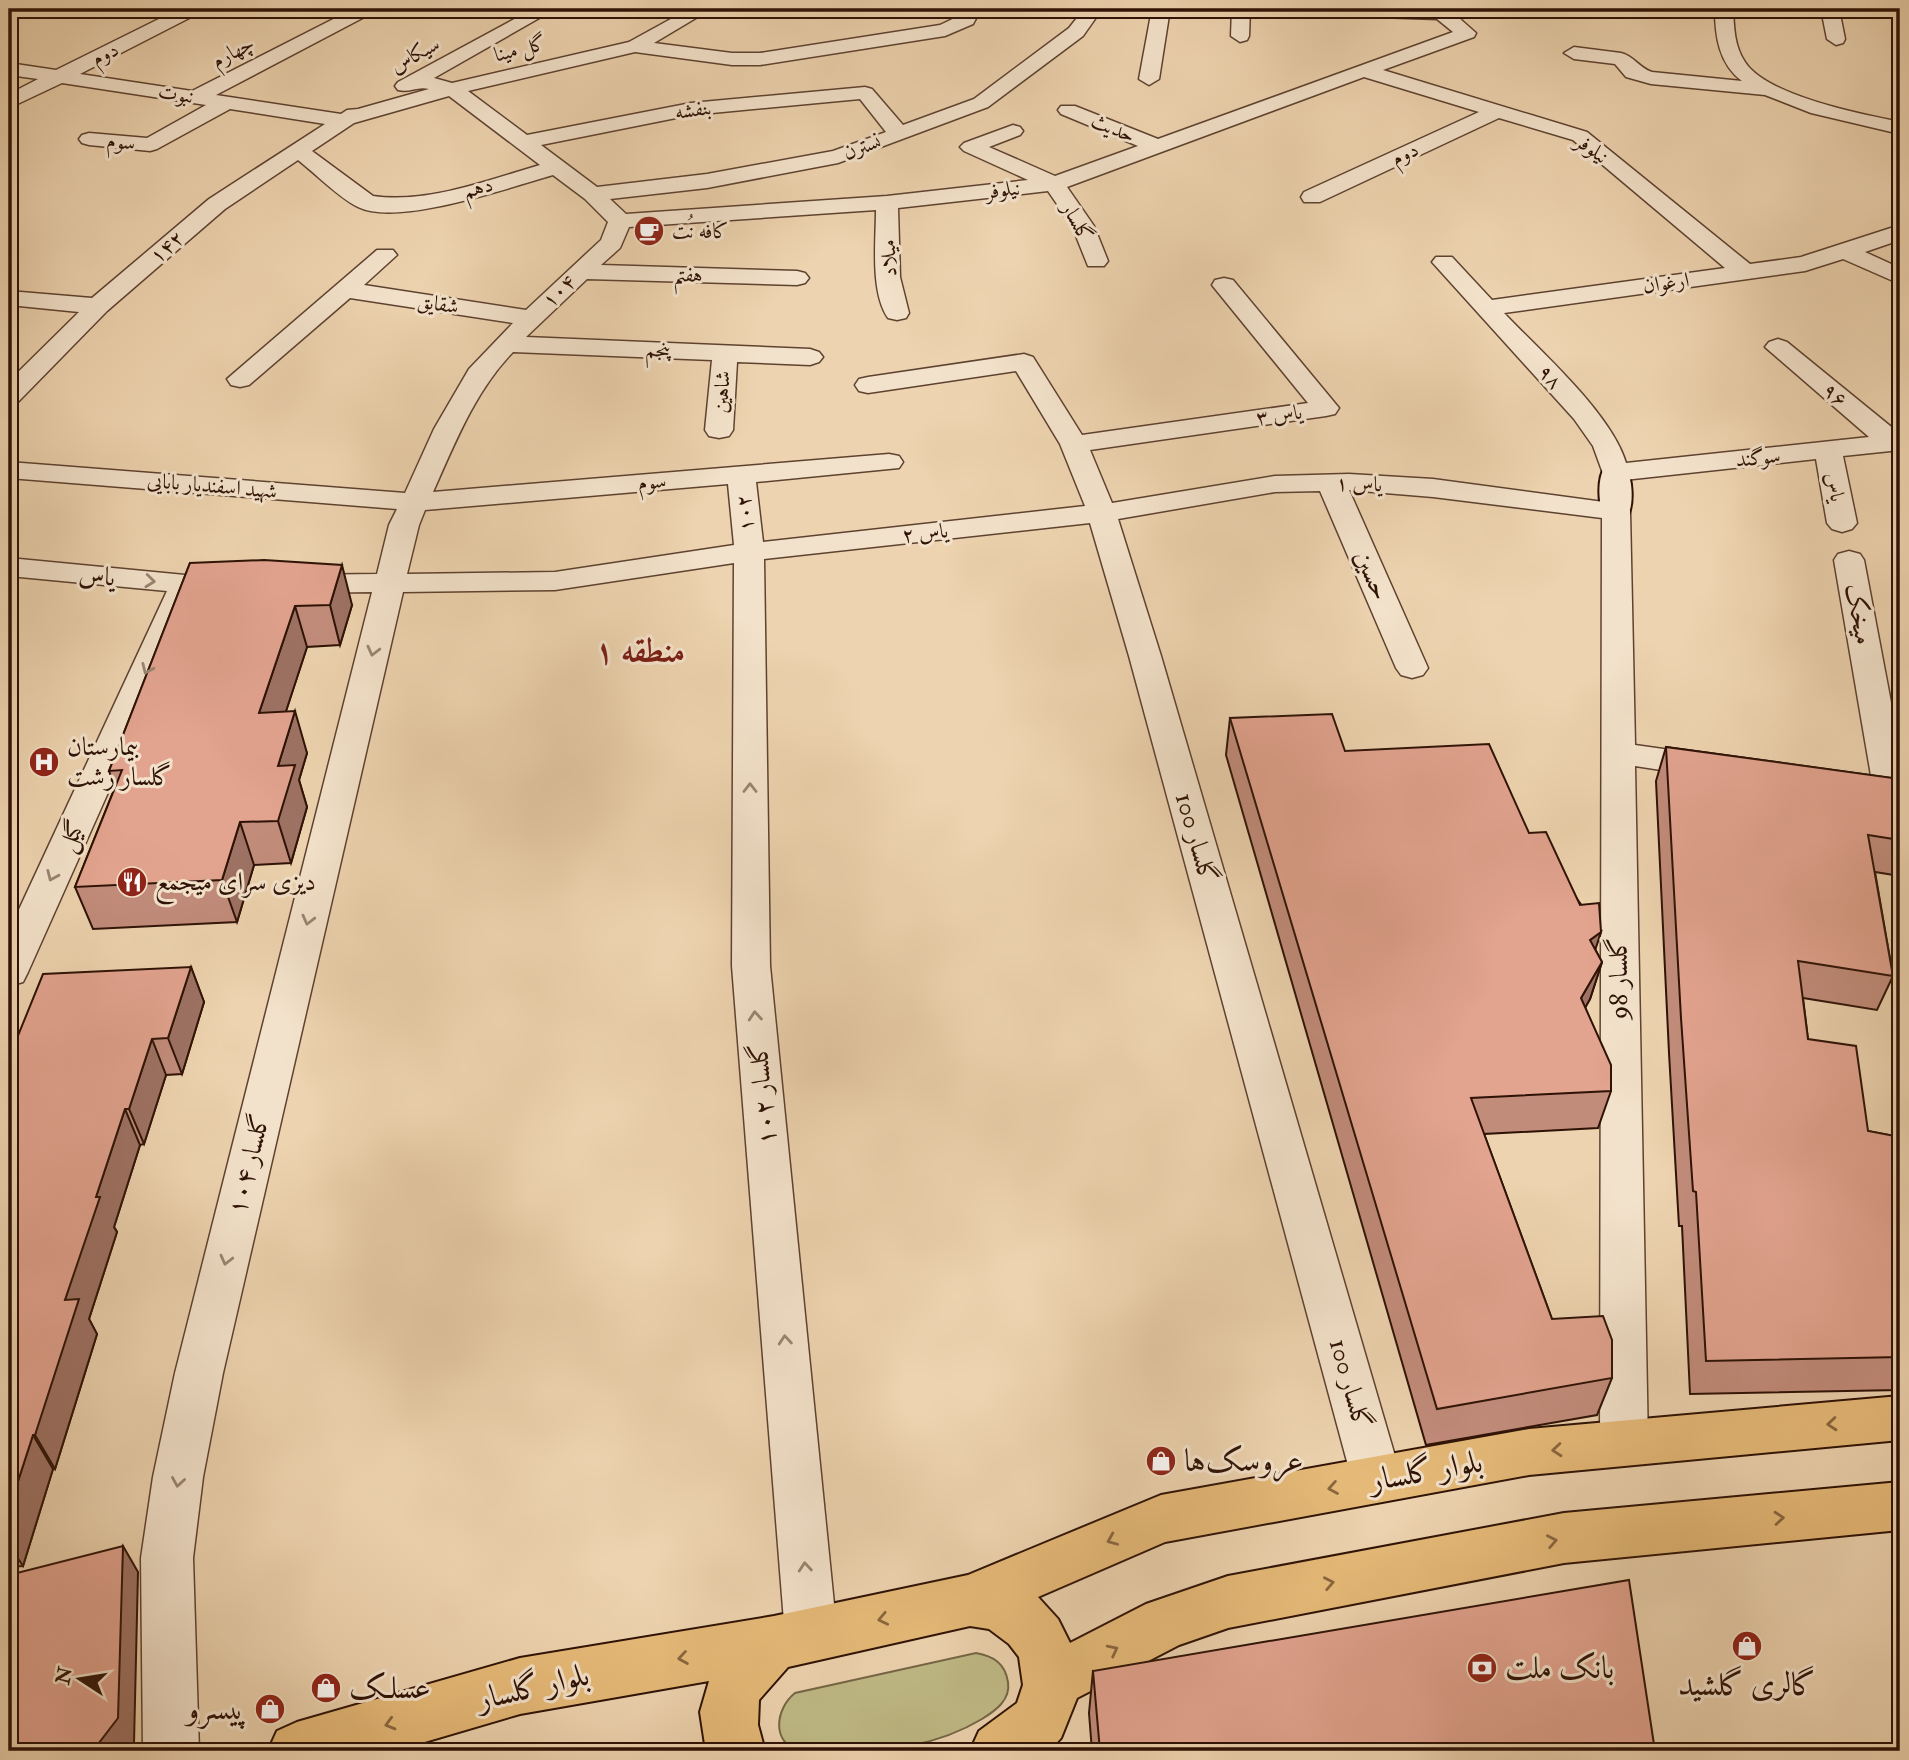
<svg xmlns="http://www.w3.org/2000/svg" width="1909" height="1760" font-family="'IM FELL Double Pica',Amiri,serif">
  <rect width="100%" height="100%" fill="#edd3af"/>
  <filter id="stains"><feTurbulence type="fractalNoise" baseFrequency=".00286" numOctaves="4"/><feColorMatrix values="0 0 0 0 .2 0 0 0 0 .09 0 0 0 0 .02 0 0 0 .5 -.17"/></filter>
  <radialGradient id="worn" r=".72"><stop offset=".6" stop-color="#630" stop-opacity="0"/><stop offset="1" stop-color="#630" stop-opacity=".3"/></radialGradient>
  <path fill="#bfba86" stroke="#766646" stroke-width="2" d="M 976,1653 C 993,1656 1005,1663 1008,1682 C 1011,1700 995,1711 982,1719 C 937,1746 890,1751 838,1751 C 826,1751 812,1753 800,1751 C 770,1743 776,1708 795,1693 Z"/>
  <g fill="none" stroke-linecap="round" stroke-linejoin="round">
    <g stroke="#5e4230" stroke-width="3">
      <g id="street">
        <path d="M 179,9 L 198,11 L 195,15 L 80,74 L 192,91 L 353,9 L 375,9 L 372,13 L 216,95 L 341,114 L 347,110 L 358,109 L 429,89 C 417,86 410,93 398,90 L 395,86 L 398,82 L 533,9 L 555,9 L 434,78 L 452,83 L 629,42 L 689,9 L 711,9 L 654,43 L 732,53 L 760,53 L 940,25 L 959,16 L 963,9 L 981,9 L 973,24 L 945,36 L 760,65 L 732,65 L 635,52 L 468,91 L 527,135 L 691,103 L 865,87 L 872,89 L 903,125 L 974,99 L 1069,28 L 1084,9 L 1102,9 L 1083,36 L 988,107 L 838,163 L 707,188 L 610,199 L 626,214 L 887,196 L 1028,180 L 964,151 L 960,147 L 964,143 L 1013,125 L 1020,127 L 1023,131 L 1020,135 L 989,147 L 1055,176 L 1138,146 L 1061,114 L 1058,110 L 1061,106 L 1075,106 L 1158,139 L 1453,32 L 1437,19 L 1290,14 L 1284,13 L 1281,9 L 1515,9 L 1512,13 L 1506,14 L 1459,18 L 1476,33 L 1474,37 L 1383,70 L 1587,132 L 1750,264 L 1801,257 L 1900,225 L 1900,240 L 1865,252 L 1900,268 L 1900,284 L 1843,259 L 1805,271 L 1504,313 C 1541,352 1611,413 1626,463 L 1869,437 L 1765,347 L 1769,342 L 1778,339 L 1787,342 L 1900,434 L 1900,450 L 1843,456 L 1857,523 L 1852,529 L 1842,532 L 1832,529 L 1827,523 L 1816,459 L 1615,481 L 1605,479 L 1593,446 L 1574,419 L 1432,262 L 1436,257 L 1452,257 L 1492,300 L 1725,268 L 1573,140 L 1499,118 L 1320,202 L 1304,202 L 1301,197 L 1304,192 L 1479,112 L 1364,77 L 1067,187 L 1094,226 L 1108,261 L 1104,266 L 1088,266 L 1072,226 L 1048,191 L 898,208 L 900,277 L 909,313 L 906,318 L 897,320 L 888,318 C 870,292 876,241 876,210 L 629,227 L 620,248 L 601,265 L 797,271 L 805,273 L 809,278 L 805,283 L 797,285 L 587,279 L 526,337 L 810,349 L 819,352 L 823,357 L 819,362 L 810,365 L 737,362 L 733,430 L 729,436 L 719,438 L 709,436 L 705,430 L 712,360 L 513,352 C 475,391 455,443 433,492 L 889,454 L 899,456 L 903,462 L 899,468 L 756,482 L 763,542 L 1085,506 L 1060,444 L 1016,371 L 868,393 L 859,391 L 855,385 L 859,379 L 868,377 L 1024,354 L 1033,357 L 1082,435 L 1308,403 L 1212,285 L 1215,280 L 1224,278 L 1233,280 L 1339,408 L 1335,414 L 1326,416 L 1090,450 L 1112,503 L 1275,476 L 1349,474 L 1433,479 L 1626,505 L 1630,511 L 1635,745 L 1713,756 L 1725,759 L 1730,767 L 1725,775 L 1713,778 L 1635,766 L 1648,1444 L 1641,1459 L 1624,1466 L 1607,1459 L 1600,1444 L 1602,518 L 1433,497 L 1349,490 L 1428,668 L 1423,675 L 1412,678 L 1401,675 L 1396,668 L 1320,491 L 1275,492 L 1118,519 L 1161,656 L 1402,1480 L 1395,1496 L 1377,1502 L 1359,1496 L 1352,1480 L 1129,656 L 1090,523 L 764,559 L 770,966 L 837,1634 L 830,1652 L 811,1659 L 792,1652 L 785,1634 L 732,966 L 734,563 L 555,590 L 403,592 L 223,1373 L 203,1477 L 193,1558 L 199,1751 L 143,1751 L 141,1558 L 153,1477 L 175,1373 L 372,592 L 297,593 L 286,590 L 282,584 L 286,578 L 297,575 L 377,574 L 389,525 L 397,509 L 9,478 L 9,462 L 405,493 L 434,429 L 469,369 L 513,323 L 350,298 L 249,385 L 240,387 L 231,385 L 227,379 L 377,250 L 393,250 L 397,255 L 364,285 L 526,310 L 601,240 L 608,222 L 585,199 L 553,175 C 510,187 398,227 358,207 C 338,197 316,174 298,160 L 225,209 L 107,311 L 18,402 L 9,404 L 9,381 L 79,312 L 9,305 L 9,291 L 92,298 L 209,199 L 325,124 L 230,109 L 157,149 L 150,151 L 89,145 L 82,143 L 79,139 L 82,135 L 89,133 L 147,138 L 206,105 L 62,83 L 9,108 L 9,94 L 38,79 L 9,75 L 9,63 L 56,70 ZM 449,96 L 540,165 C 488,180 428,204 373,196 L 312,151 L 354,123 ZM 860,99 L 886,132 L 833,151 L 707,174 L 597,187 L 541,145 L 691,115 ZM 728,484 L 734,545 L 555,572 L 407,574 L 419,525 L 425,510 Z"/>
        <path d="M 267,9 L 289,9 L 274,17 L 268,16 L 265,12 Z"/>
        <path d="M 1152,9 L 1170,9 L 1159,79 L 1149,85 L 1139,79 Z"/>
        <path d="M 1232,9 L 1250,9 L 1249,36 L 1247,40 L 1240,42 L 1231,36 Z"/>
        <path d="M 1715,9 L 1733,9 C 1734,26 1734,46 1745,62 C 1767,96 1861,114 1900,122 L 1900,134 L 1811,113 L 1765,95 L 1651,84 L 1626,77 L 1615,64 L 1574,59 L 1564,53 L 1574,47 L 1621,53 C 1634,56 1639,68 1652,72 L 1742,81 C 1719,64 1715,36 1715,9 Z"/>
        <path d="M 1821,9 L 1839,9 L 1845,39 L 1843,43 L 1836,45 L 1827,39 Z"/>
        <path d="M 1849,551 L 1860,554 L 1864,560 L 1900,750 L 1900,802 L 1891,804 L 1879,801 L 1874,793 L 1834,560 L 1838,554 Z"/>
        <path d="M 9,558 L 185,575 L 232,575 L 243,578 L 247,584 L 243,590 L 197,593 L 28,972 L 23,982 L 9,986 L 9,931 L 167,591 L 9,576 Z"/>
      </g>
    </g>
    <g stroke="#2e1206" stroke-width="4">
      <path id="secondary" d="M 1615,464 L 1625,467 C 1633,478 1634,506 1627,517 L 1616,520 L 1605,517 C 1598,506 1597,478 1605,467 Z"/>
    </g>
    <g stroke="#2e1206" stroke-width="4">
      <path id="primary" d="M 1900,1396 L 1900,1440 L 1529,1475 L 1165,1542 L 1038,1597 L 1058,1619 L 1070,1643 L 1146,1604 L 1228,1576 L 1564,1513 L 1900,1482 L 1900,1530 L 1564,1563 L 1228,1628 L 1179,1645 L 1077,1698 L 1061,1738 L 1049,1751 L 970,1751 L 979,1731 L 1017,1703 L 1023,1685 L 1019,1657 L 1009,1644 L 989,1629 L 970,1626 L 788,1667 L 759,1700 L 758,1725 L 765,1751 L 706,1751 L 700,1712 L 709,1681 L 520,1714 L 394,1751 L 268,1751 L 277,1731 L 297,1722 L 520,1658 L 774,1616 L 968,1575 L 1161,1495 L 1529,1429 Z"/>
    </g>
    <use href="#street" fill="#f3e2cb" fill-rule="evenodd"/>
    <use href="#secondary" fill="#f3e2cb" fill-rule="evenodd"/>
    <use href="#primary" fill="#e6ba78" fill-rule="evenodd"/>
  </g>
  <g fill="#c28c7b" stroke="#2e1206" stroke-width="2">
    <path d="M 190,563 L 352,605 L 340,645 L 307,647 L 286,711 L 307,753 L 299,780 L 307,807 L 291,863 L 254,865 L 237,922 L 93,929 L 75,887 L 115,787 L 109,771 Z"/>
    <path d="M 1230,718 L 1345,751 L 1529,833 L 1601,932 L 1595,949 L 1602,962 L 1590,999 L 1585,1007 L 1611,1091 L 1598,1128 L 1484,1134 L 1552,1319 L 1612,1378 L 1597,1415 L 1426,1445 L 1226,755 Z"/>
    <path d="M 1666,747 L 1900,779 L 1900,876 L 1875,872 L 1893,976 L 1877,1010 L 1803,998 L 1808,1039 L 1868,1131 L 1900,1137 L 1900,1390 L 1690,1394 L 1682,1226 L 1679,1226 L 1669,1053 L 1656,781 Z"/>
    <path d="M 191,967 L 204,1002 L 182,1074 L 166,1075 L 144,1144 L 140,1145 L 114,1227 L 117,1232 L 89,1319 L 97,1334 L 55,1469 L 53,1469 L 23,1566 L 9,1567 L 9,1048 L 13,1048 Z"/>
    <path d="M 1093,1671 L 1655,1751 L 1092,1751 L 1089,1713 Z"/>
  </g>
  <g fill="#9e7264" stroke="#2e1206" stroke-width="2">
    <path d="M 342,565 L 352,605 L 340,645 L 330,605 Z"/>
    <path d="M 295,606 L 307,647 L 272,754 L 259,713 Z"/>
    <path d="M 295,711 L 307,753 L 299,780 L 307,807 L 291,863 L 278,821 L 278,766 Z"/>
    <path d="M 240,822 L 254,865 L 237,922 L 222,880 Z"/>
    <path d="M 1601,932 L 1589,969 L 1590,940 Z"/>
    <path d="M 1602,962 L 1590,999 L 1570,1035 L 1581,998 Z"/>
    <path d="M 191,967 L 204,1002 L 182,1074 L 168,1038 Z"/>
    <path d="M 152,1039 L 166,1075 L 144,1144 L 129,1109 Z"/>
    <path d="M 125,1109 L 140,1145 L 114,1227 L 117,1232 L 89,1319 L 97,1334 L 55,1469 L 35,1435 L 65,1300 L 96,1197 Z"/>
    <path d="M 33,1435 L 53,1469 L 23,1566 L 9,1545 L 9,1509 Z"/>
    <path d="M 123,1546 L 138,1572 L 134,1743 L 128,1751 L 84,1751 Z"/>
  </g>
  <g fill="#e2a38f" stroke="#2e1206" stroke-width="2">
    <path d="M 264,560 L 342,565 L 330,605 L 295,606 L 259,713 L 295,711 L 278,766 L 295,765 L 278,821 L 240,822 L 222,880 L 75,887 L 122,770 L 109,771 L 190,563 Z"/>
    <path d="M 1332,714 L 1345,751 L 1489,744 L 1529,833 L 1546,832 L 1580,905 L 1599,903 L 1601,932 L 1590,940 L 1602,962 L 1581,998 L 1611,1065 L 1611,1091 L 1471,1098 L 1552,1319 L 1603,1316 L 1612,1340 L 1612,1378 L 1437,1409 L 1230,718 Z"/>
    <path d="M 1666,747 L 1900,779 L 1900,840 L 1868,835 L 1893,976 L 1798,961 L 1808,1039 L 1856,1046 L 1868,1131 L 1900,1137 L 1900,1357 L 1706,1361 L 1696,1192 L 1693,1191 L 1681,1018 Z"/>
    <path d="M 191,967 L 168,1038 L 152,1039 L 129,1109 L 125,1109 L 96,1197 L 100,1197 L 65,1300 L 79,1299 L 35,1435 L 33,1435 L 9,1509 L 9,1048 L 13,1048 L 43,974 Z"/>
    <path d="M 123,1546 L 118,1718 L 95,1748 L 84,1751 L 9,1751 L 9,1575 Z"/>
    <path d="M 1629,1580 L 1655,1751 L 1100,1751 L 1093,1671 Z"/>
  </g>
  <defs><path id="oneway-chevron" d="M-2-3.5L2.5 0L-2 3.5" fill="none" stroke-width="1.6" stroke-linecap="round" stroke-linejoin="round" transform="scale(1.75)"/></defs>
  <g stroke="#9a8472">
    <use href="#oneway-chevron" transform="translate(150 581) rotate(6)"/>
    <use href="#oneway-chevron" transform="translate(373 651) rotate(104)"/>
    <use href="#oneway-chevron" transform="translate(147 669) rotate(114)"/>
    <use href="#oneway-chevron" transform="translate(750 788) rotate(-90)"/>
    <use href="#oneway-chevron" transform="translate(52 876) rotate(114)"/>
    <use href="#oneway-chevron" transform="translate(308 920) rotate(104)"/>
    <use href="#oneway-chevron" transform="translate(755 1016) rotate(-95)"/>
    <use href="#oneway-chevron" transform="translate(226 1260) rotate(104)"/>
    <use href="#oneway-chevron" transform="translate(785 1340) rotate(-95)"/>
    <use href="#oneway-chevron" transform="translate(178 1482) rotate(99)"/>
    <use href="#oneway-chevron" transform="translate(805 1567) rotate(-95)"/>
  </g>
  <g stroke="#8a663f">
    <use href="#oneway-chevron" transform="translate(1832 1424) rotate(175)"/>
    <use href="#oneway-chevron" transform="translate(1557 1450) rotate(175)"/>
    <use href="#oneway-chevron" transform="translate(1333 1488) rotate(170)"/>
    <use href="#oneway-chevron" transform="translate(1779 1518) rotate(-5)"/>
    <use href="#oneway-chevron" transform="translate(1112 1540) rotate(157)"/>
    <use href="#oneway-chevron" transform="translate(1552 1541) rotate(-11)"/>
    <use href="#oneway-chevron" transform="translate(1329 1583) rotate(-11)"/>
    <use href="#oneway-chevron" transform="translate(883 1619) rotate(168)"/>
    <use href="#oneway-chevron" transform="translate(1113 1650) rotate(-27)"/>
    <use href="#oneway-chevron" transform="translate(683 1658) rotate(171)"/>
    <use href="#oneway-chevron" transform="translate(390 1724) rotate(164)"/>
  </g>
  <defs>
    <g id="cafe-disc" transform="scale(1.575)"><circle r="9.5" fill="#8f2418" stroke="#f3e2cb"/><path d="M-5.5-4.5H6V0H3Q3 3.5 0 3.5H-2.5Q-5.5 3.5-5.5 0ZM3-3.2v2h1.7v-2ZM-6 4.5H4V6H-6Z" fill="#fff"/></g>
    <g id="hospital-disc" transform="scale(1.575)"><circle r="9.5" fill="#8f2418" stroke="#f3e2cb"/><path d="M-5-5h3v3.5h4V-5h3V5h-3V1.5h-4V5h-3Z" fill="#fff"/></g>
    <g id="restaurant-disc" transform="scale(1.575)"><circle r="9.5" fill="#8f2418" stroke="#f3e2cb"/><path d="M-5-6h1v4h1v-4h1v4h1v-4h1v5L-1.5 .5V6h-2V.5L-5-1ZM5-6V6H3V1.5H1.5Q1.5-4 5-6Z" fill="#fff"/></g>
    <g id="shop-disc" transform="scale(1.575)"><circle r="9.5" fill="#8f2418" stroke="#f3e2cb"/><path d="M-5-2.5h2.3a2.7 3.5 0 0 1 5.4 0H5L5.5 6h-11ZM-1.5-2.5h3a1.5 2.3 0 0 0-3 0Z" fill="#fff"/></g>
    <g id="bank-disc" transform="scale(1.575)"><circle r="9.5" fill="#8f2418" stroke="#f3e2cb"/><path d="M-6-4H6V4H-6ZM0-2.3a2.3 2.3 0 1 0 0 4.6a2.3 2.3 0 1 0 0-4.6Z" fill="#fff"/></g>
  </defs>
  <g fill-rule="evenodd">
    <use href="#cafe-disc" x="649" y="231"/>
    <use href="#hospital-disc" x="44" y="762"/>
    <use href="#restaurant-disc" x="132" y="882"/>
    <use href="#shop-disc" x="1161" y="1461"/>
    <use href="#shop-disc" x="1747" y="1646"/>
    <use href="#bank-disc" x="1482" y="1668"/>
    <use href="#shop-disc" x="326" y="1688"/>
    <use href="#shop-disc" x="270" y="1709"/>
  </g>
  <g text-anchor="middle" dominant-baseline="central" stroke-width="6" stroke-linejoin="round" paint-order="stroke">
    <g font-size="21" fill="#2e1206" stroke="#f3e2cb">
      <text transform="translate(520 49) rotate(-14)">گل مینا</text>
      <text transform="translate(233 52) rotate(-28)">چهارم</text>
      <text transform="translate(105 54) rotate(-27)">دوم</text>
      <text transform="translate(415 55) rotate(-29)">سیکاس</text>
      <text transform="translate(176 94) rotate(9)">نبوت</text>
      <text transform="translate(693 110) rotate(-8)">بنفشه</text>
      <text transform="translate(1113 128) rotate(22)">حدیث</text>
      <text transform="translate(121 142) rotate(6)">سوم</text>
      <text transform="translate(862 147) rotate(-20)">نسترن</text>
      <text transform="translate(1592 149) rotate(35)">نیلوفر</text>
      <text transform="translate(1405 154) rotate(-25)">دوم</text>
      <text transform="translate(478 188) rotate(-15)">دهم</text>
      <text transform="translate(1003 190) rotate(-7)">نیلوفر</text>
      <text transform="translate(1077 222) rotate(61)">گلسار</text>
      <text transform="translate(167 247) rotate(-41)">۱۴۲</text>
      <text transform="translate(889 258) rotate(-93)">میلاد</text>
      <text transform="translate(688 275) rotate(1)">هفتم</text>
      <text transform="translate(1666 283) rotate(-8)">ارغوان</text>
      <text transform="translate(559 291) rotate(-44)">۱۰۴</text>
      <text transform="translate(438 304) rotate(9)">شقایق</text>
      <text transform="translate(658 350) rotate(3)">پنجم</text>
      <text transform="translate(1550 377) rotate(48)">۹۸</text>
      <text transform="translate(722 392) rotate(-86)">شاهین</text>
      <text transform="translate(1835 395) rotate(40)">۹۶</text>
      <text transform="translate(1279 415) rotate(-8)">یاس ۳</text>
      <text transform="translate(1758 458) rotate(-6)">سوگند</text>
      <text transform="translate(652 482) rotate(-5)">سوم</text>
      <text transform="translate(1359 484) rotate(2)">یاس ۱</text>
      <text transform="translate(212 486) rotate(5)">شهید اسفندیار بابایی</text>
      <text transform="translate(1835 487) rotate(79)">یاس</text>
      <text transform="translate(745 513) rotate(-96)">۱۰۲</text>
      <text transform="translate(925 533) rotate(-6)">یاس ۲</text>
    </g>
    <g font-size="21" fill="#2e1206" stroke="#f3e2cb" text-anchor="start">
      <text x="672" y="231">کافه نُت</text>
    </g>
    <g font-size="26" fill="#2e1206" stroke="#f3e2cb">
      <text transform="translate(1372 575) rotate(66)">حسین</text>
      <text transform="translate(97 576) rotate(6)">یاس</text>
      <text transform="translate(1859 614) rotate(80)">میخک</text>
      <text transform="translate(71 836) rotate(-66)">گیل</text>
      <text transform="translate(1196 838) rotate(74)">گلسار 100</text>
      <text transform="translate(1619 978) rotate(-91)">گلسار 98</text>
      <text transform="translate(763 1094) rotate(-95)">گلسار ۱۰۲</text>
      <text transform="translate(249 1164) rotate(-76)">گلسار ۱۰۴</text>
      <text transform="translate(1350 1384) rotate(74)">گلسار 100</text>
    </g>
    <g font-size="26" fill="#2e1206" stroke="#f3e2cb" text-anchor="start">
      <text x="67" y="747">بیمارستان<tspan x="67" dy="30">گلسار رشت</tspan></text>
      <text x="155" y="882">دیزی سرای میجمع</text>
    </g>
    <g font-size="32" fill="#2e1206" stroke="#f3e2cb" text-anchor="start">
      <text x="1184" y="1461">عروسک‌ها</text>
      <text x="1505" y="1668">بانک ملت</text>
      <text x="1747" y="1685" text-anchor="middle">گالری گلشید</text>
      <text x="349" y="1688">عسلک</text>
      <text x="247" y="1709" text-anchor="end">پیسرو</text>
    </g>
    <g font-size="32" fill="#2e1206" stroke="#f3e2cb">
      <text transform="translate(1426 1471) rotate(-10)">بلوار گلسار</text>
      <text transform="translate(533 1687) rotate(-13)">بلوار گلسار</text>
    </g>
    <g font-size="33" font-weight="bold" fill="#7a1f14" stroke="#f3e2cb">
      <text x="640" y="651">منطقه ۱</text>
    </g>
  </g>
  <rect width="1909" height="1760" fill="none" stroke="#edd3af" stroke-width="35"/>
  <rect x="10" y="10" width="1888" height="1739" fill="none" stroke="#2e1206" stroke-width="3.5"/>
  <rect x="18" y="18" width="1874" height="1725" fill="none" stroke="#2e1206" stroke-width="2"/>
  <g transform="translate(80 1679) rotate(282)" stroke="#f3e2cb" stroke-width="5" paint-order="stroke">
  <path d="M0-5L12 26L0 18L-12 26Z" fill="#2e1206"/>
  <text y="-10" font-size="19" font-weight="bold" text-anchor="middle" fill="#2e1206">N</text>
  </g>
  <rect width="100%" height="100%" filter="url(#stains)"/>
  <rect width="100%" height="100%" fill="url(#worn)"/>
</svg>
